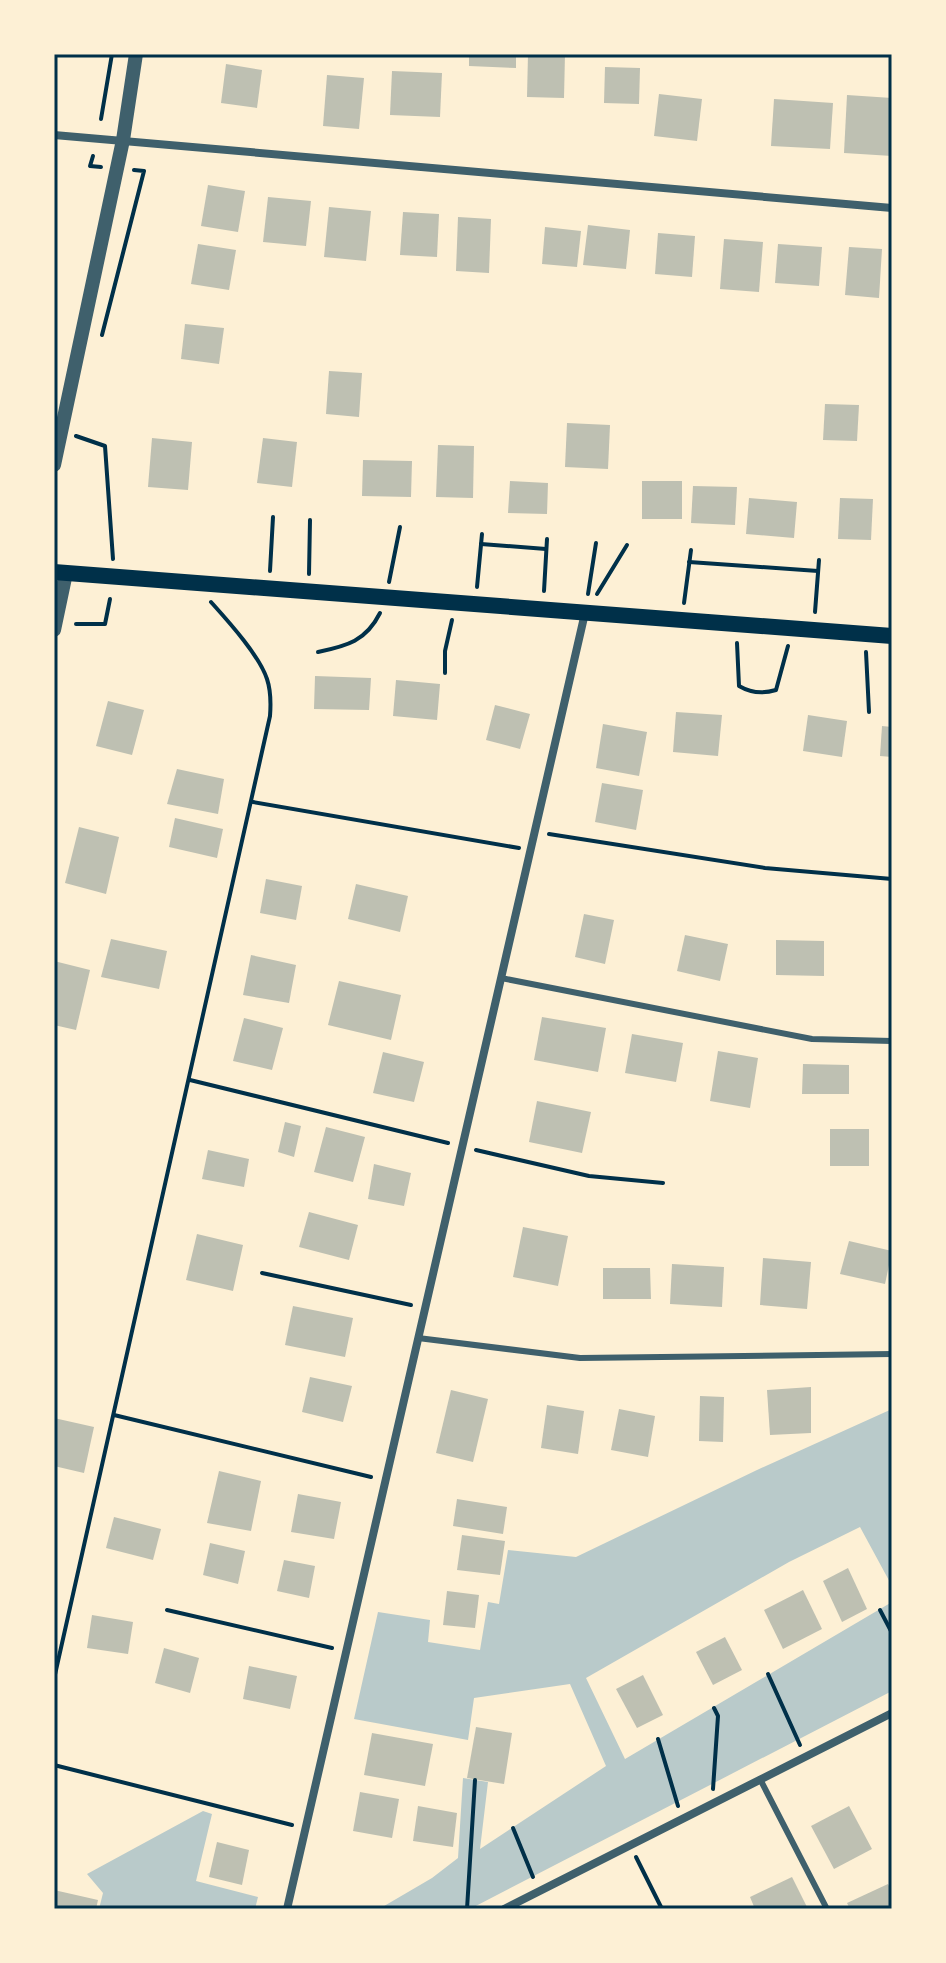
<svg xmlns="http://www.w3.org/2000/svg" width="946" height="1963" font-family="Montserrat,sans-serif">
  <rect width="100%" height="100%" fill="#fdf0d5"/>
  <g fill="#b9caca">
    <path d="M 889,1375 L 892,1375 L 892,1586 L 860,1527 L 789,1562 L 586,1678 L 625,1759 L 892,1602 L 892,1691 L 470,1909 L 379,1909 L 432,1878 L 458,1858 L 463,1778 L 488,1782 L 480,1849 L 606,1766 L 570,1684 L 474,1698 L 468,1740 L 354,1719 L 378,1612 L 430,1620 L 428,1642 L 480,1650 L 488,1602 L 499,1604 L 508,1550 L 576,1557 L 757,1470 L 892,1409 Z"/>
    <path d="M 203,1811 L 212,1814 L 196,1881 L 258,1897 L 255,1909 L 99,1909 L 103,1893 L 87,1874 Z"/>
  </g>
  <g fill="#bec0b2">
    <path d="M 469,54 L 516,54 L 516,68 L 469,66 Z"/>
    <path d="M 528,54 L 565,54 L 564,98 L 527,97 Z"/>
    <path d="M 226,64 L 262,70 L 257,108 L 221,103 Z"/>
    <path d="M 605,67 L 640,68 L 639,104 L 604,103 Z"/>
    <path d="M 392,71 L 442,73 L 440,117 L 390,115 Z"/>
    <path d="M 327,75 L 364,78 L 359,129 L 323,126 Z"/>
    <path d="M 659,94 L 702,99 L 697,141 L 654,136 Z"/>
    <path d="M 847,95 L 892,98 L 892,156 L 844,153 Z"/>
    <path d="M 774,99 L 833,103 L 830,149 L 771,146 Z"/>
    <path d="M 208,185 L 245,191 L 238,232 L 201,226 Z"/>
    <path d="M 268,197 L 311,201 L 306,246 L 263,242 Z"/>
    <path d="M 329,207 L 371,211 L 366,261 L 324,257 Z"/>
    <path d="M 403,212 L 439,214 L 437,257 L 400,255 Z"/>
    <path d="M 458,217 L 491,219 L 489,273 L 456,271 Z"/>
    <path d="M 588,225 L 630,230 L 626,269 L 583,265 Z"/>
    <path d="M 545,227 L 581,231 L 577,267 L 542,264 Z"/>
    <path d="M 658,233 L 695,236 L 692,277 L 655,274 Z"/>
    <path d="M 724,239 L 763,242 L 759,292 L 720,289 Z"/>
    <path d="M 198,244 L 236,250 L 229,290 L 191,284 Z"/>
    <path d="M 778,244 L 822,247 L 819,286 L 775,283 Z"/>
    <path d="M 849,247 L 882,249 L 879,298 L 845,295 Z"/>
    <path d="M 185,324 L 224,328 L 219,364 L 181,359 Z"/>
    <path d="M 329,371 L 362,373 L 359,417 L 326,414 Z"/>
    <path d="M 825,404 L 859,405 L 857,441 L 823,440 Z"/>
    <path d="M 567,423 L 610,425 L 608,469 L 565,467 Z"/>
    <path d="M 152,438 L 192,442 L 188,490 L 148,487 Z"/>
    <path d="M 263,438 L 297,442 L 292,487 L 257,483 Z"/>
    <path d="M 438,445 L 474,446 L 473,498 L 436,497 Z"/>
    <path d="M 363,460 L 412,461 L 411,497 L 362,496 Z"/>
    <path d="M 510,481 L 548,483 L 547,514 L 508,513 Z"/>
    <rect x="642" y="481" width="40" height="38"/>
    <path d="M 693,486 L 737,487 L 735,525 L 691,523 Z"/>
    <path d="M 749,498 L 797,502 L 794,538 L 746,534 Z"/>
    <path d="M 840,498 L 873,499 L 871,540 L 838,539 Z"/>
    <path d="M 315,676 L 371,678 L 369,710 L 314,709 Z"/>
    <path d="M 396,680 L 440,684 L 437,720 L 393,716 Z"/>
    <path d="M 108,701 L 144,710 L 132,755 L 96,746 Z"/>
    <path d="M 495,705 L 530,714 L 520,749 L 486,740 Z"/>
    <path d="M 676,712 L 722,715 L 718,756 L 673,752 Z"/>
    <path d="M 808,715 L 847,721 L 842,757 L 803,751 Z"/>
    <path d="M 603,724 L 647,732 L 639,776 L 596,768 Z"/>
    <path d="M 882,726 L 892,727 L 892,757 L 880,756 Z"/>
    <path d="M 177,769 L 224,779 L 218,814 L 167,804 Z"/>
    <path d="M 602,783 L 643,790 L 636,830 L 595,822 Z"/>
    <path d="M 175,818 L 223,829 L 217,858 L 169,847 Z"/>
    <path d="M 79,827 L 119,837 L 106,894 L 65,883 Z"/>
    <path d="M 266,879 L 302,886 L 296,920 L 260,913 Z"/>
    <path d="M 356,884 L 408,896 L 400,932 L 348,919 Z"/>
    <path d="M 584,914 L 614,920 L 605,964 L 575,957 Z"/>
    <path d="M 685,935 L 728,944 L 720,981 L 677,971 Z"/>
    <path d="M 111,939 L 167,951 L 159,989 L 101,977 Z"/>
    <path d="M 776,940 L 824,941 L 824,976 L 776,975 Z"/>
    <path d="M 251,955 L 296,965 L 289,1003 L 243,995 Z"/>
    <path d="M 54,961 L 90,970 L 76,1030 L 54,1025 Z"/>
    <path d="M 339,981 L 401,995 L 391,1040 L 328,1025 Z"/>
    <path d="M 542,1017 L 606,1028 L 598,1072 L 534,1060 Z"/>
    <path d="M 244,1018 L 283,1028 L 272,1070 L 233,1061 Z"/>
    <path d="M 632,1034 L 683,1043 L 676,1082 L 625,1073 Z"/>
    <path d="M 718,1051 L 758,1058 L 750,1108 L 710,1101 Z"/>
    <path d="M 383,1052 L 424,1062 L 414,1102 L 373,1093 Z"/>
    <path d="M 803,1064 L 849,1065 L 849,1094 L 802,1094 Z"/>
    <path d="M 537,1101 L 591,1112 L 582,1153 L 529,1142 Z"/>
    <path d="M 285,1122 L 301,1126 L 294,1157 L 278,1152 Z"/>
    <path d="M 326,1127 L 365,1137 L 353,1182 L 314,1172 Z"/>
    <rect x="830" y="1129" width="39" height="37"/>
    <path d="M 208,1150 L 249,1159 L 244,1187 L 202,1179 Z"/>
    <path d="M 374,1164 L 411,1173 L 404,1206 L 368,1199 Z"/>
    <path d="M 309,1212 L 358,1225 L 349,1260 L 299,1247 Z"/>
    <path d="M 523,1227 L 568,1236 L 558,1286 L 513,1277 Z"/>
    <path d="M 197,1234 L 243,1245 L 233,1291 L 186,1280 Z"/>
    <path d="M 849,1241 L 892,1251 L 885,1284 L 840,1274 Z"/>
    <path d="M 763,1258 L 811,1262 L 807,1309 L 760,1305 Z"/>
    <path d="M 672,1264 L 724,1267 L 722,1307 L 670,1304 Z"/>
    <path d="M 603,1268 L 650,1268 L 651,1299 L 603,1299 Z"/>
    <path d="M 293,1306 L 353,1318 L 345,1357 L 285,1345 Z"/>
    <path d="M 310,1377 L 352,1386 L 343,1422 L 302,1412 Z"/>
    <path d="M 811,1387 L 811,1433 L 770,1435 L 767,1390 Z"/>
    <path d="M 451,1390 L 488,1399 L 473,1462 L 436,1453 Z"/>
    <path d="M 700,1396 L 724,1397 L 723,1442 L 699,1441 Z"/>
    <path d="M 547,1405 L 584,1411 L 578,1454 L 541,1448 Z"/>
    <path d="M 619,1409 L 655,1416 L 648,1457 L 611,1450 Z"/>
    <path d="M 54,1418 L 94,1427 L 84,1473 L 54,1466 Z"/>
    <path d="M 219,1471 L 261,1481 L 251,1531 L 207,1523 Z"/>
    <path d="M 298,1494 L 341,1502 L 334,1539 L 291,1532 Z"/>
    <path d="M 457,1499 L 507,1507 L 503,1534 L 453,1526 Z"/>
    <path d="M 114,1517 L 161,1529 L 153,1560 L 106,1548 Z"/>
    <path d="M 462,1535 L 505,1541 L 500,1575 L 457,1570 Z"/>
    <path d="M 210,1543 L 245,1551 L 238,1584 L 203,1575 Z"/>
    <path d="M 284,1560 L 315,1566 L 309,1598 L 277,1591 Z"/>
    <path d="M 848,1568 L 867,1609 L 842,1622 L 823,1581 Z"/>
    <path d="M 803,1590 L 822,1629 L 783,1649 L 764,1610 Z"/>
    <path d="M 447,1591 L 479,1595 L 475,1628 L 443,1625 Z"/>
    <path d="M 92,1615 L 133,1622 L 128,1654 L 87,1648 Z"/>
    <path d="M 725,1637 L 742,1670 L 713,1685 L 696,1652 Z"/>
    <path d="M 164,1648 L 199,1658 L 190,1693 L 155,1683 Z"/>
    <path d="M 249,1666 L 297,1676 L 290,1709 L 243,1699 Z"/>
    <path d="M 643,1675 L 663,1715 L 637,1728 L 616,1689 Z"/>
    <path d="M 476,1727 L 512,1733 L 504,1784 L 467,1778 Z"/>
    <path d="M 372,1733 L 433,1744 L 425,1786 L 364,1775 Z"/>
    <path d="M 360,1792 L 399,1799 L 392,1838 L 353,1831 Z"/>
    <path d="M 418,1806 L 457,1813 L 453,1847 L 413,1841 Z"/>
    <path d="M 849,1806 L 872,1849 L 834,1869 L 811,1826 Z"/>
    <path d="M 217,1842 L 249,1850 L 242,1885 L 209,1877 Z"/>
    <path d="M 792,1877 L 808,1909 L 755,1909 L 750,1897 Z"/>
    <path d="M 888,1884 L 892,1891 L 892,1909 L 850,1909 L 847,1903 Z"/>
    <path d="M 54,1890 L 98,1900 L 96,1909 L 54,1909 Z"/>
  </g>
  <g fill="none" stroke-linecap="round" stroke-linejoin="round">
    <g stroke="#003049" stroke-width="4">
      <path d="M 101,119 L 112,54"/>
      <path d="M 93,156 L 90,166 L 101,167"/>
      <path d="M 102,335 L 144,171 L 134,170"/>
      <path d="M 76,436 L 105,446 L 113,559"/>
      <path d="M 481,544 L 546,549"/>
      <path d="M 689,562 L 818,571"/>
      <path d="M 270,571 L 273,517"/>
      <path d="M 309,574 L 310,520"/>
      <path d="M 389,582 L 400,527"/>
      <path d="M 477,587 L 482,534"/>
      <path d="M 544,591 L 547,539"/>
      <path d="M 588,594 L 596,543"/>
      <path d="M 597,594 L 627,545"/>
      <path d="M 684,603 L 691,550"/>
      <path d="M 815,612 L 819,560"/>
      <path d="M 76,624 L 105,624 L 110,599"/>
      <path d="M 737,643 L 739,686 C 751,693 763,694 776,690 L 788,646"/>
      <path d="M 318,652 C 347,646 366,641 380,613"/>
      <path d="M 866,652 L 869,712"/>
      <path d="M 445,673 L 445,651 L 452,620"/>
      <path d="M 253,802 L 519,848"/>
      <path d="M 549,834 L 765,868 L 892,879"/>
      <path d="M 190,1080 L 448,1143"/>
      <path d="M 476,1150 L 589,1176 L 663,1183"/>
      <path d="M 262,1273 L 411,1305"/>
      <path d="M 114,1415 L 371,1477"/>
      <path d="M 167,1610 L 332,1648"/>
      <path d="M 880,1610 L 892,1633"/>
      <path d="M 768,1674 L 800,1745"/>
      <path d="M 54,1679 L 270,716 C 271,703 271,691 267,679 C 259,655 228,621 211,602"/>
      <path d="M 658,1739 L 678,1806"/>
      <path d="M 54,1765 L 292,1825"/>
      <path d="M 713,1789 L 718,1716 L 714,1708"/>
      <path d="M 513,1828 L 533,1877"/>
      <path d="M 636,1857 L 662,1909"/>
      <path d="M 467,1909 L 475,1780"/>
    </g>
    <g stroke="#3f606c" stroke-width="6">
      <path d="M 501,978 L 812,1039 L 892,1041"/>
      <path d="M 418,1338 L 580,1358 L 892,1354"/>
      <path d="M 760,1779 L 827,1909"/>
    </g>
    <g stroke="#3f606c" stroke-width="8">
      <path d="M 54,135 L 892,208"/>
      <path d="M 287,1909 L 585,613"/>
      <path d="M 504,1909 L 892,1713"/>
    </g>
    <g stroke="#3f606c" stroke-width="14">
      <path d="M 54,465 L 123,140 L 136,54"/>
      <path d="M 54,630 L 66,573"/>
    </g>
    <path stroke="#003049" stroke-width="16" d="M 54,572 L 892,636"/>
  </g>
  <rect width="946" height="1963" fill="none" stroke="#fdf0d5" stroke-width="112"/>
  <rect x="56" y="56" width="834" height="1851" fill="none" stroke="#003049" stroke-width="3"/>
</svg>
